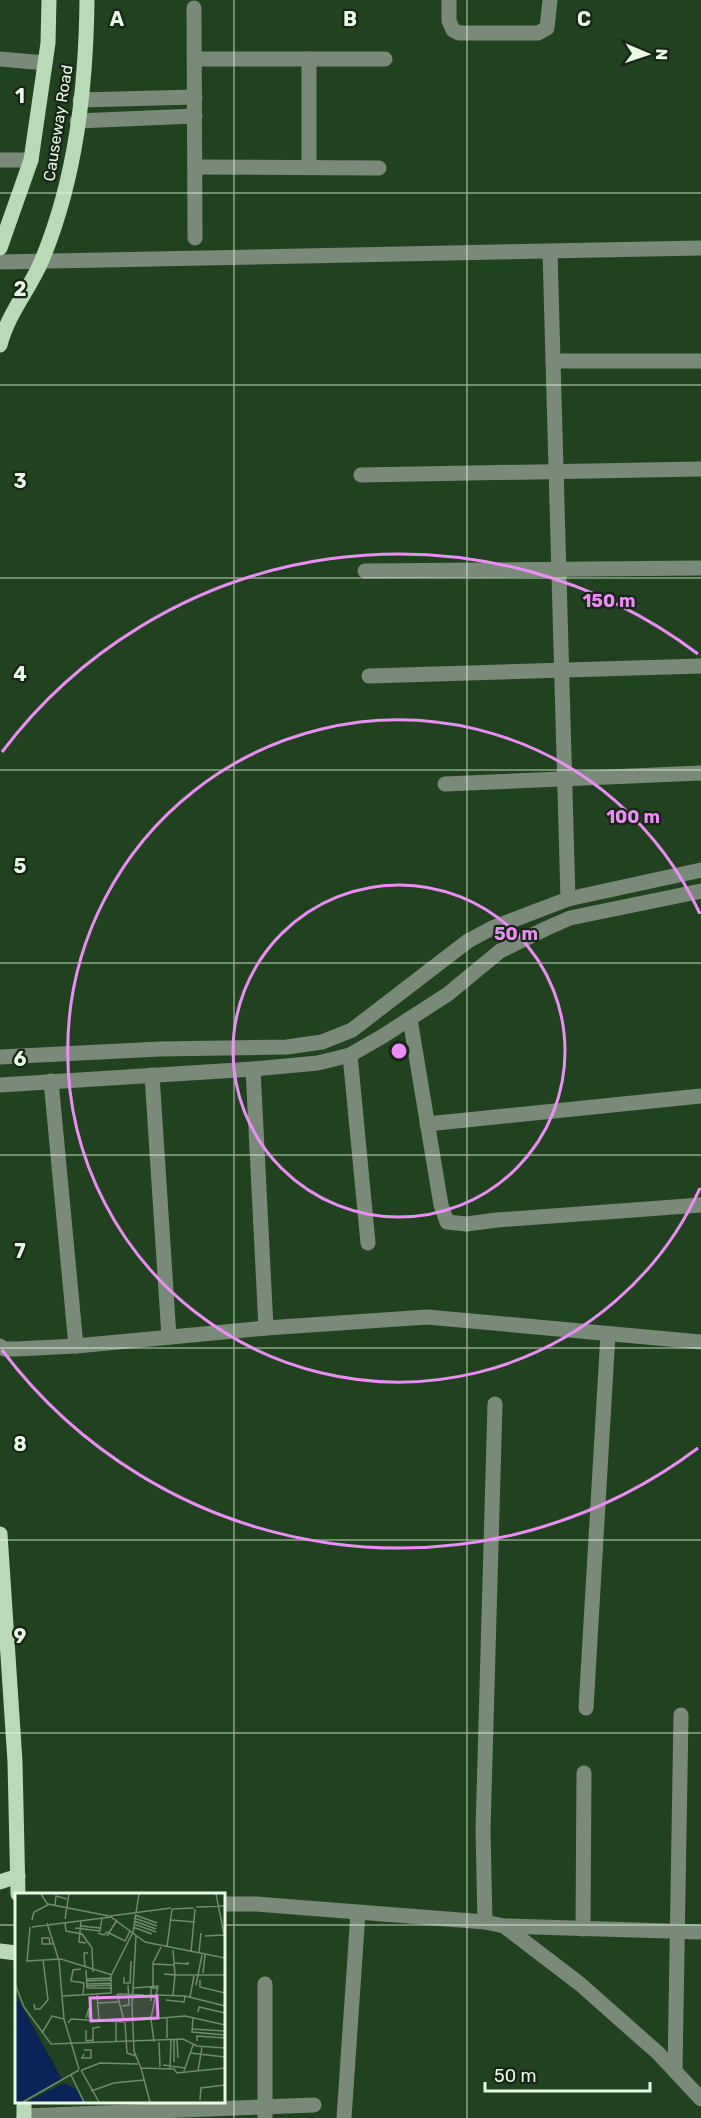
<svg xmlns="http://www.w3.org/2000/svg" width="701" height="2118" font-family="Rubik,sans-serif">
  <rect width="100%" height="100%" fill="#20421e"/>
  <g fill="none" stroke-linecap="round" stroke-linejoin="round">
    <g stroke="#7a8a78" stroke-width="15">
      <path d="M 449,0 L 449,21 L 453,30 L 459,33 L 538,33 L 547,28 L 550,0"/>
      <path d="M 194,8 L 195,238"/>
      <path d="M 0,59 L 45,63"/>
      <path d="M 195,59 L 385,59"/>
      <path d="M 309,59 L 309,167"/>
      <path d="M 80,100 L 195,97"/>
      <path d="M 77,121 L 195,116"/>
      <path d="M 0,160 L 31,160"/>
      <path d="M 195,167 L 379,168"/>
      <path d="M 550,252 L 568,899"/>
      <path d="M 0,262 L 701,248"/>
      <path d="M 553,361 L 701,361"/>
      <path d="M 361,475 L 701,469"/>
      <path d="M 365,571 L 701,568"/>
      <path d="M 369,676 L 701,666"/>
      <path d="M 445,784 L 701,773"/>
      <path d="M 410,1019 L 441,1205 L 447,1222 L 466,1224 L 497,1220 L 701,1205"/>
      <path d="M 350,1055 L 368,1243"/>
      <path d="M 0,1057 L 160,1049 L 287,1047 L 322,1042 L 352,1030 L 468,941 L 492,928 L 568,899 L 701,870"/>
      <path d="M 253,1069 L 266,1328"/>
      <path d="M 152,1075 L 169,1337"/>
      <path d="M 51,1081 L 76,1346"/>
      <path d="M 0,1085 L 253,1069 L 318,1063 L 350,1055 L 383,1036 L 448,994 L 500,951 L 545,929 L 570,918 L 701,891"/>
      <path d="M 427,1124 L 701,1096"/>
      <path d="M 0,1346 L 4,1349 L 16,1349 L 76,1346 L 266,1328 L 427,1317 L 701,1342"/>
      <path d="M 586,1708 L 608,1334"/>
      <path d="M 224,1904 L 256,1904 L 485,1922 L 504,1926 L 580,1984 L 658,2053 L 701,2099"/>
      <path d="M 485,1922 L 483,1830 L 495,1404"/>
      <path d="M 504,1926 L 701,1932"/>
      <path d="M 583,1929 L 584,1773"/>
      <path d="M 265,1984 L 265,2118"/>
      <path d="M 675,2071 L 681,1715"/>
      <path d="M 24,2116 L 314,2105"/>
      <path d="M 344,2118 L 358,1913"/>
    </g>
    <g stroke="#b9dab6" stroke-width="15">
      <path d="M 0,248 L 31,160 L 48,43 L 49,0"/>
      <path d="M 0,345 C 8,313 30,289 42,260 C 76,178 86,88 87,0"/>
      <path d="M 0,1534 L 15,1762 L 18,1894"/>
      <path d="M 0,1882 L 18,1876"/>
      <path d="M 0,1951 L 16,1953"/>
      <path d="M 24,2102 L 24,2118"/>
    </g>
  </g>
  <path fill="none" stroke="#e6fae4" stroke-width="1.5" stroke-opacity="0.55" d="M 234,0 L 234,2118M 467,0 L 467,2118M 0,193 L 701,193M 0,385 L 701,385M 0,578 L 701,578M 0,770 L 701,770M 0,963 L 701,963M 0,1155 L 701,1155M 0,1348 L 701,1348M 0,1540 L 701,1540M 0,1733 L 701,1733M 0,1925 L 16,1925M 224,1925 L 701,1925"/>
  <g fill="none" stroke="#ed8cfa" stroke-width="3">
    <circle cx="399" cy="1051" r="166"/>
    <path d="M700 1188A331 331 0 1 1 700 914"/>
    <path d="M698 1448A497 497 0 0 1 2 1350M2 752A497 497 0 0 1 698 654"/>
  </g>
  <g text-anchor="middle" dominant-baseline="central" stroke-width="4.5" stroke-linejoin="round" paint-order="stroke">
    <g font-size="16" fill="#e6fae4" stroke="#162515">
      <text transform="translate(58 123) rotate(-81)">Causeway Road</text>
    </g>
  </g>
  <g transform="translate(15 1893)">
    <rect width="210" height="210" fill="#20421e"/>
    <path d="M 0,101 L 47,186 L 7,209 L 0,209 ZM 49,190 L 61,196 L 69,209 L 11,209 Z" fill="#0b2458"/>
    <path fill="none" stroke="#6f8c6d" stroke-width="1.5" d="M 201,1 L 210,46M 33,11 L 94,23M 40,12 L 41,3 L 52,6M 181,14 L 210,13M 157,16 L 179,15M 120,22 L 142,30M 95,23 L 156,15M 119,25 L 142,33M 50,26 L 54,1M 17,27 L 19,19 L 33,12 L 26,1M 156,27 L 180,29M 66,28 L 64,49 L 71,50M 119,28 L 141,36M 50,29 L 51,38 L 67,41 L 77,55 L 78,79M 32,30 L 44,68 L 49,126 L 64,176M 119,31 L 141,39M 66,33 L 86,35M 17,34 L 96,24 L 130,49 L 210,65M 118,34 L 137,41M 60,35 L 85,38 L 87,25M 83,40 L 89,42 L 92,39 L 110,48 L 115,38M 92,43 L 102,27M 121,43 L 117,113 L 119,158 L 126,175 L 159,176 L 162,180 L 210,175M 190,43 L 209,42M 35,51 L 34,45 L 27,45 L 27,51 L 39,51M 152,54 L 157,16M 158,57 L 160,82 L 210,82M 176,59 L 180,16M 184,59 L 186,40M 12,68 L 46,66 L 97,82M 12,69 L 15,34M 159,70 L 173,71 L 173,70 L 168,71M 138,71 L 159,72M 70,75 L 69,60 L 73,60M 66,76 L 58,77 L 56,88 L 69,90 L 68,102M 71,77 L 72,95 L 97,95M 188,80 L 190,62M 149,81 L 160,82 L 158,102M 109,84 L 109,90 L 115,90 L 116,68M 72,86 L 96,85M 185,87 L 185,94 L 210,100M 72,88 L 96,87M 0,91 L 9,114 L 36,151 L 168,146 L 182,153 L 210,155M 72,91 L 96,90M 181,92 L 187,62M 72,93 L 96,92M 138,93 L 138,70 L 146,54M 118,95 L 143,93 L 136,125M 102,101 L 109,127M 103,101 L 129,102M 82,102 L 84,127M 142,102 L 170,103 L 210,113M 48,103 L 96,100 L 96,83 L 118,39 L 124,1M 175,104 L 179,83M 151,107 L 169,109 L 170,103M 136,108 L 136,95 L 143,95M 83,110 L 103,109M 19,111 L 20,116 L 25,116 L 33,107 L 28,67M 107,113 L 114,112 L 113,92M 183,119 L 184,114 L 210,120M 178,124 L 177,139 L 210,142M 71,125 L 74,115 L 74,125M 136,126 L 139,149M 110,128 L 170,123 L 210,132M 101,129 L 101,150M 110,129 L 112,160 L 121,163M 53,130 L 56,126 L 109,129M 177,136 L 210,138M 71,137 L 71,148 L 78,147M 27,140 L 37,123 L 49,126M 152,145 L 152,125M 162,147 L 163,165M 182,148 L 182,143 L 210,145M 144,149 L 145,174M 78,150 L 78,135 L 85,134M 175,160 L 210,164M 69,161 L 67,165 L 76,165 L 76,157 L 69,157M 159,169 L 159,147M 148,172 L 170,175M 126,175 L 135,209M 155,176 L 156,147M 66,177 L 84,209M 67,177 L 85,170 L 123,171M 169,178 L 178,152M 183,178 L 187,154M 56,182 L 69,209M 76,198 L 99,190 L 129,187M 185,207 L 186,195 L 210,192M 8,209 L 64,177"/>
    <path fill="#ed8cfa" fill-opacity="0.15" stroke="#ed8cfa" stroke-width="3" d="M 142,103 L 143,125 L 76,128 L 75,105 Z"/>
    <rect width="210" height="210" fill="none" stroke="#e6fae4" stroke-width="3"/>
  </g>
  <g font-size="20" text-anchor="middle" font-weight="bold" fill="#e6fae4" stroke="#162515" stroke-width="4.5" stroke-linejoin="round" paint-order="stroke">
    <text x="117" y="26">A</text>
    <text x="350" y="26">B</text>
    <text x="584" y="26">C</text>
    <text x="20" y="103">1</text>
    <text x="20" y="296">2</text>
    <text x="20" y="488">3</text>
    <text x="20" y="681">4</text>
    <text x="20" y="873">5</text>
    <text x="20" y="1066">6</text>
    <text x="20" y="1258">7</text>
    <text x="20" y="1451">8</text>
    <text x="20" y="1643">9</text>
  </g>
  <circle cx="399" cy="1051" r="9" fill="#ed8cfa" stroke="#162515" stroke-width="3"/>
  <g font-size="18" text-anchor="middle" font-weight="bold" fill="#ed8cfa" stroke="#162515" stroke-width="4.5" stroke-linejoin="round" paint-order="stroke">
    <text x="609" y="607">150 m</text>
    <text x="633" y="823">100 m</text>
    <text x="516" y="940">50 m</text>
  </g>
  <g transform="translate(647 54) rotate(92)" stroke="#162515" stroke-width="4.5" paint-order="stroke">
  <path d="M0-4.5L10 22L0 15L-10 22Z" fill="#e6fae4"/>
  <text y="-9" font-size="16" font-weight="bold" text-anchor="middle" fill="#e6fae4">N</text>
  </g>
  <path d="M485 2082v9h165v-9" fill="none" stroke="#e6fae4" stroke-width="3"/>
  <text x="494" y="2082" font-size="18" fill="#e6fae4" stroke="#162515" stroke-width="4.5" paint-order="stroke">50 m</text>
</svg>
